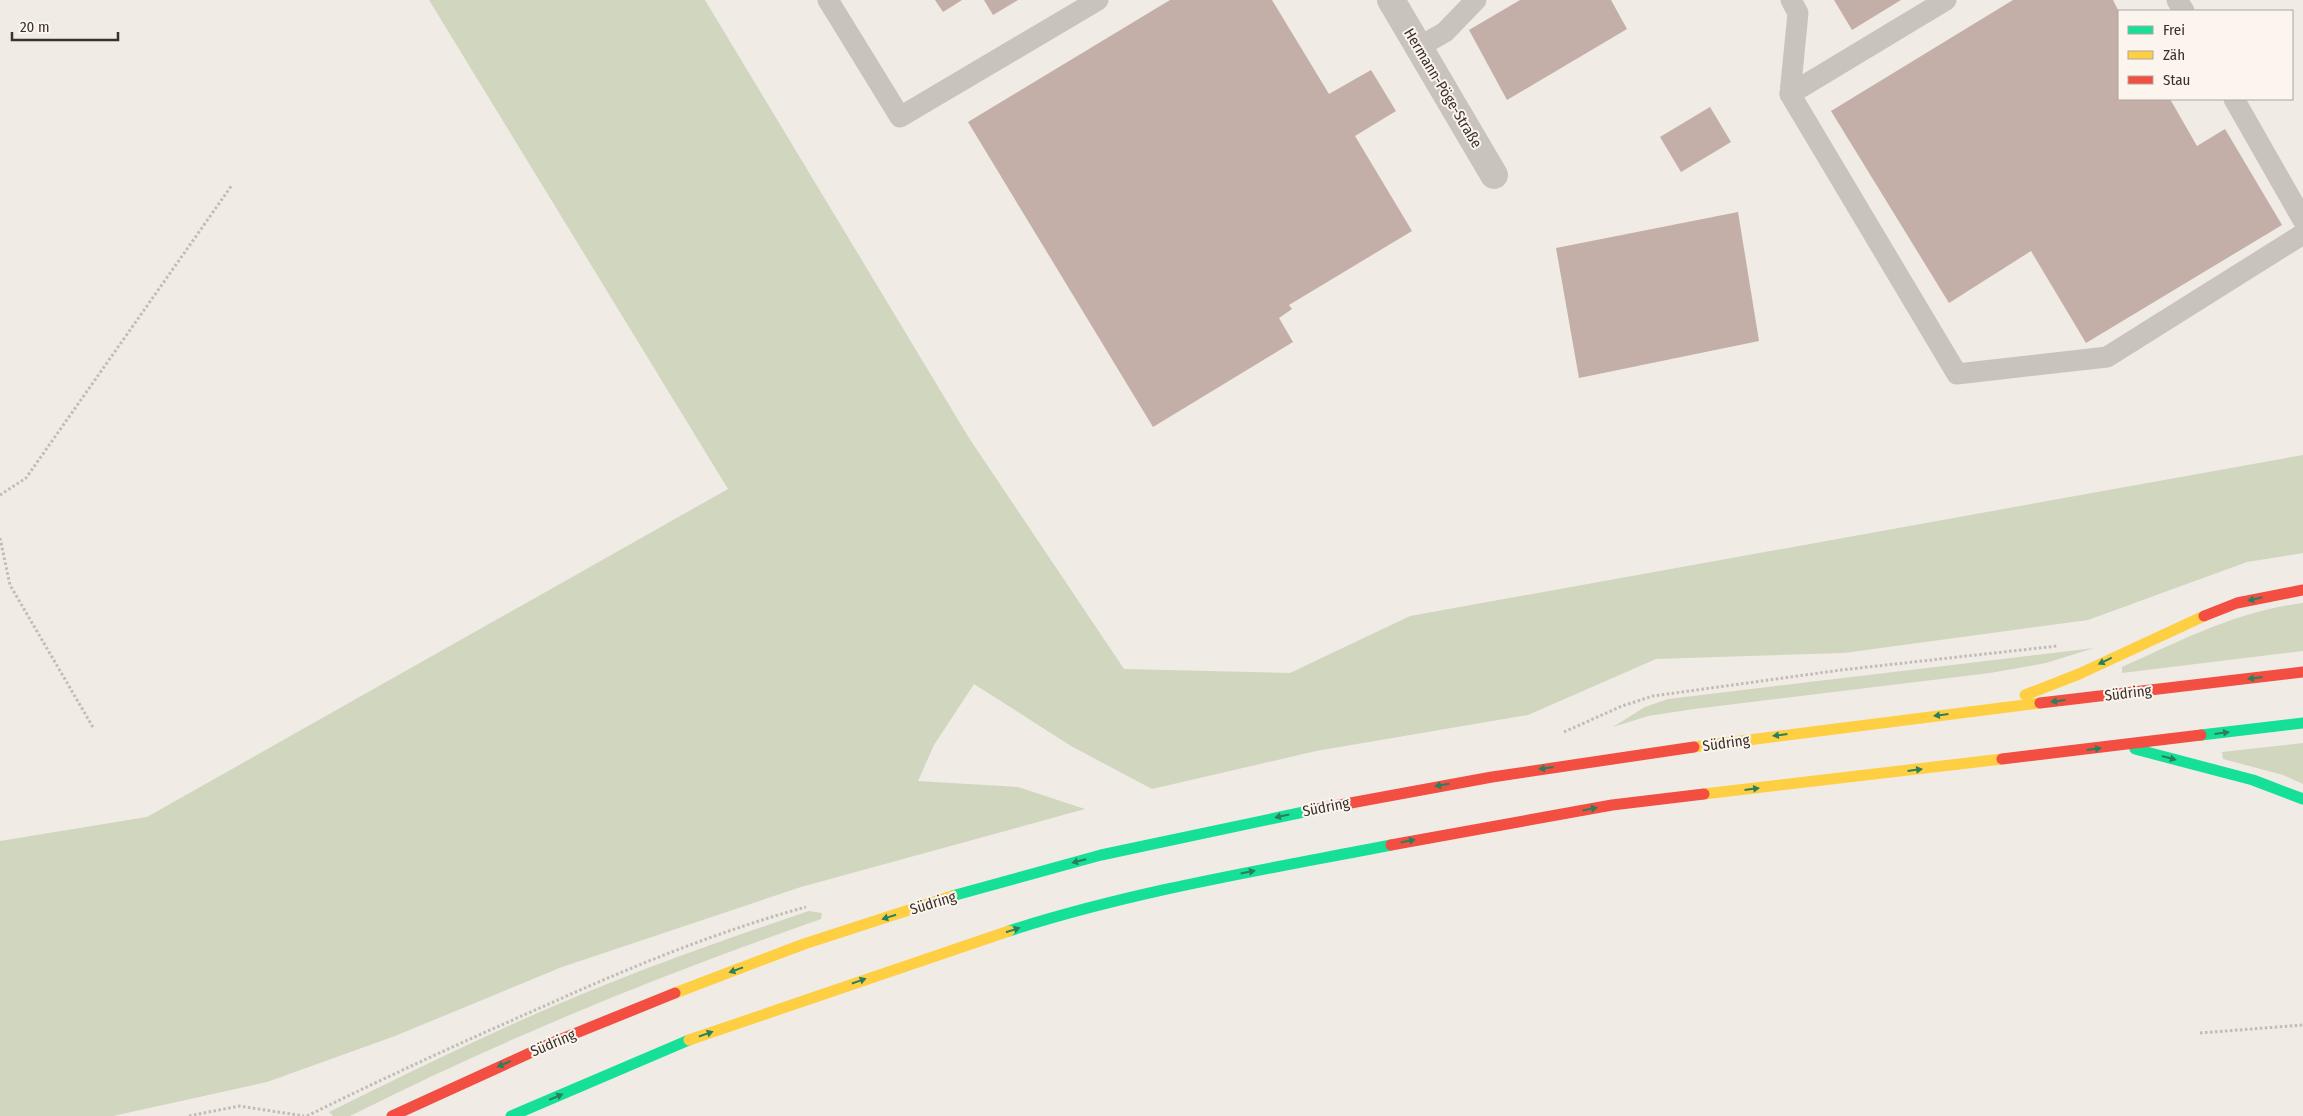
<svg xmlns="http://www.w3.org/2000/svg" width="2303" height="1116" font-family="'Fira Sans Condensed',sans-serif">
  <rect width="100%" height="100%" fill="#f0ebe5"/>
  <g fill="#d1d6bf">
    <path d="M 429,0 L 705,0 L 969,438 L 1124,669 L 1290,673 L 1410,616 L 2303,455 L 2303,553 L 2247,562 L 2088,620 L 1844,653 L 1656,659 L 1528,715 L 1316,751 L 1152,789 L 1071,746 L 974,684 L 934,745 L 918,781 L 1018,787 L 1085,809 L 801,887 L 562,967 L 395,1036 L 267,1082 L 113,1116 L 0,1116 L 0,841 L 147,817 L 728,489 Z"/>
    <path d="M 2303,603 L 2303,651 L 2122,673 L 2122,667 C 2182,640 2237,611 2303,603 Z"/>
    <path d="M 2094,648 L 2046,663 L 1990,673 L 1694,709 L 1648,716 L 1613,727 L 1645,707 L 1668,699 Z"/>
    <path d="M 2303,743 L 2303,784 L 2283,775 L 2223,759 L 2222,752 Z"/>
    <path d="M 809,911 L 822,913 L 821,919 C 660,975 503,1039 350,1116 L 333,1116 L 329,1112 C 412,1071 495,1030 580,995 C 655,964 732,937 809,911 Z"/>
  </g>
  <g fill="#c3afa7">
    <path d="M 935,0 L 962,0 L 943,12 Z"/>
    <path d="M 984,0 L 1018,0 L 993,15 Z"/>
    <path d="M 1170,0 L 1272,0 L 1329,94 L 1371,70 L 1396,111 L 1355,136 L 1412,231 L 1289,305 L 1292,309 L 1279,318 L 1293,342 L 1153,427 L 968,122 Z"/>
    <path d="M 1520,0 L 1611,0 L 1627,29 L 1507,100 L 1469,30 Z"/>
    <path d="M 1834,0 L 1901,0 L 1852,30 Z"/>
    <path d="M 2013,0 L 2113,0 L 2119,12 L 2119,99 L 2170,99 L 2197,146 L 2225,129 L 2282,225 L 2086,343 L 2031,251 L 1949,303 L 1831,111 Z"/>
    <path d="M 1710,107 L 1731,142 L 1681,172 L 1660,137 Z"/>
    <path d="M 1738,212 L 1759,341 L 1579,378 L 1556,248 Z"/>
  </g>
  <g fill="none" stroke-linecap="round" stroke-linejoin="round">
    <g stroke="#c2bbb6" stroke-width="3" stroke-dasharray="2.5 2.5" stroke-linecap="butt">
      <path d="M 0,495 L 26,478 L 232,185"/>
      <path d="M 0,538 L 10,585 L 94,729"/>
      <path d="M 1564,732 L 1622,706 L 1653,696 L 1841,670 L 2057,646"/>
      <path d="M 2200,1033 L 2303,1025"/>
      <path d="M 189,1116 L 239,1106 L 304,1116"/>
      <path d="M 307,1116 C 384,1078 462,1042 540,1008 C 626,969 715,932 806,907"/>
    </g>
    <g stroke="#c9c3be" stroke-width="21">
      <path d="M 828,0 L 900,117 L 1098,0"/>
      <path d="M 1791,0 L 1798,13 L 1790,94 L 1957,374 L 2107,357 L 2303,234"/>
      <path d="M 2177,0 L 2184,11"/>
      <path d="M 1419,47 L 1445,32 L 1476,0"/>
      <path d="M 1790,94 L 1946,0"/>
      <path d="M 2234,99 L 2303,220"/>
    </g>
    <path stroke="#c9c3be" stroke-width="28" d="M 1391,0 L 1494,175"/>
    <g stroke="#16e098" stroke-width="11">
      <path d="M 2201,735 L 2303,723"/>
      <path d="M 2135,749 L 2253,780 L 2303,799"/>
      <path d="M 952,896 L 1101,855 L 1318,809"/>
      <path d="M 1009,931 C 1133,891 1263,870 1391,845"/>
      <path d="M 511,1116 L 689,1040"/>
    </g>
    <g stroke="#ffcf43" stroke-width="11">
      <path d="M 2025,695 L 2079,674 L 2204,616"/>
      <path d="M 1694,747 L 2040,703"/>
      <path d="M 1704,794 L 2002,759"/>
      <path d="M 675,993 L 804,944 L 952,896"/>
      <path d="M 689,1040 L 1009,931"/>
    </g>
    <g stroke="#f24e42" stroke-width="11">
      <path d="M 2204,616 L 2237,603 L 2303,590"/>
      <path d="M 2040,703 L 2303,672"/>
      <path d="M 2002,759 L 2201,735"/>
      <path d="M 1318,809 L 1492,777 L 1694,747"/>
      <path d="M 1391,845 L 1612,805 L 1704,794"/>
      <path d="M 392,1116 L 554,1042 L 675,993"/>
    </g>
  </g>
  <defs><path id="oneway-solid" d="M-6-.8H1V-3.2L6.5 0L1 3.2V.8H-6Z" transform="scale(1.25)"/></defs>
  <g fill="#2a7f5c">
    <use href="#oneway-solid" transform="translate(2255 599) rotate(167)"/>
    <use href="#oneway-solid" transform="translate(2105 661) rotate(154)"/>
    <use href="#oneway-solid" transform="translate(2255 678) rotate(173)"/>
    <use href="#oneway-solid" transform="translate(2058 701) rotate(173)"/>
    <use href="#oneway-solid" transform="translate(1941 715) rotate(173)"/>
    <use href="#oneway-solid" transform="translate(2222 733) rotate(-7)"/>
    <use href="#oneway-solid" transform="translate(1780 735) rotate(173)"/>
    <use href="#oneway-solid" transform="translate(2094 749) rotate(-7)"/>
    <use href="#oneway-solid" transform="translate(2169 758) rotate(15)"/>
    <use href="#oneway-solid" transform="translate(1546 768) rotate(172)"/>
    <use href="#oneway-solid" transform="translate(1915 770) rotate(-7)"/>
    <use href="#oneway-solid" transform="translate(1442 785) rotate(170)"/>
    <use href="#oneway-solid" transform="translate(1752 789) rotate(-7)"/>
    <use href="#oneway-solid" transform="translate(1590 809) rotate(-11)"/>
    <use href="#oneway-solid" transform="translate(1282 816) rotate(168)"/>
    <use href="#oneway-solid" transform="translate(1408 841) rotate(-11)"/>
    <use href="#oneway-solid" transform="translate(1079 861) rotate(166)"/>
    <use href="#oneway-solid" transform="translate(1248 872) rotate(-11)"/>
    <use href="#oneway-solid" transform="translate(889 917) rotate(163)"/>
    <use href="#oneway-solid" transform="translate(1013 930) rotate(-18)"/>
    <use href="#oneway-solid" transform="translate(736 970) rotate(160)"/>
    <use href="#oneway-solid" transform="translate(859 981) rotate(-19)"/>
    <use href="#oneway-solid" transform="translate(706 1034) rotate(-19)"/>
    <use href="#oneway-solid" transform="translate(504 1064) rotate(156)"/>
    <use href="#oneway-solid" transform="translate(556 1097) rotate(-23)"/>
  </g>
  <g text-anchor="middle" dominant-baseline="central" stroke-width="4" stroke-linejoin="round" paint-order="stroke">
    <g font-size="15" fill="#3b302b" stroke="#fbf5ee">
      <text transform="translate(1443 88) rotate(59)">Hermann-Pöge-Straße</text>
      <text transform="translate(2128 693) rotate(-7)">Südring</text>
      <text transform="translate(1726 743) rotate(-8)">Südring</text>
      <text transform="translate(1326 807) rotate(-11)">Südring</text>
      <text transform="translate(933 903) rotate(-17)">Südring</text>
      <text transform="translate(553 1043) rotate(-23)">Südring</text>
    </g>
  </g>
  <rect x="2118" y="10" width="175" height="90" fill="#fbf5ee" stroke="#aea6a0"/>
  <rect x="2128" y="26" width="25" height="8" fill="#16e098" stroke="#aea6a0"/>
  <text x="2163" y="35" font-size="15" fill="#3b302b">Frei</text>
  <rect x="2128" y="51" width="25" height="8" fill="#ffcf43" stroke="#aea6a0"/>
  <text x="2163" y="60" font-size="15" fill="#3b302b">Zäh</text>
  <rect x="2128" y="76" width="25" height="8" fill="#f24e42" stroke="#aea6a0"/>
  <text x="2163" y="85" font-size="15" fill="#3b302b">Stau</text>
  <path d="M12 32v8h106v-8" fill="none" stroke="#3b302b" stroke-width="2.5"/>
  <text x="20" y="32" font-size="15" fill="#3b302b" stroke="#fbf5ee" stroke-width="4" paint-order="stroke">20 m</text>
</svg>
